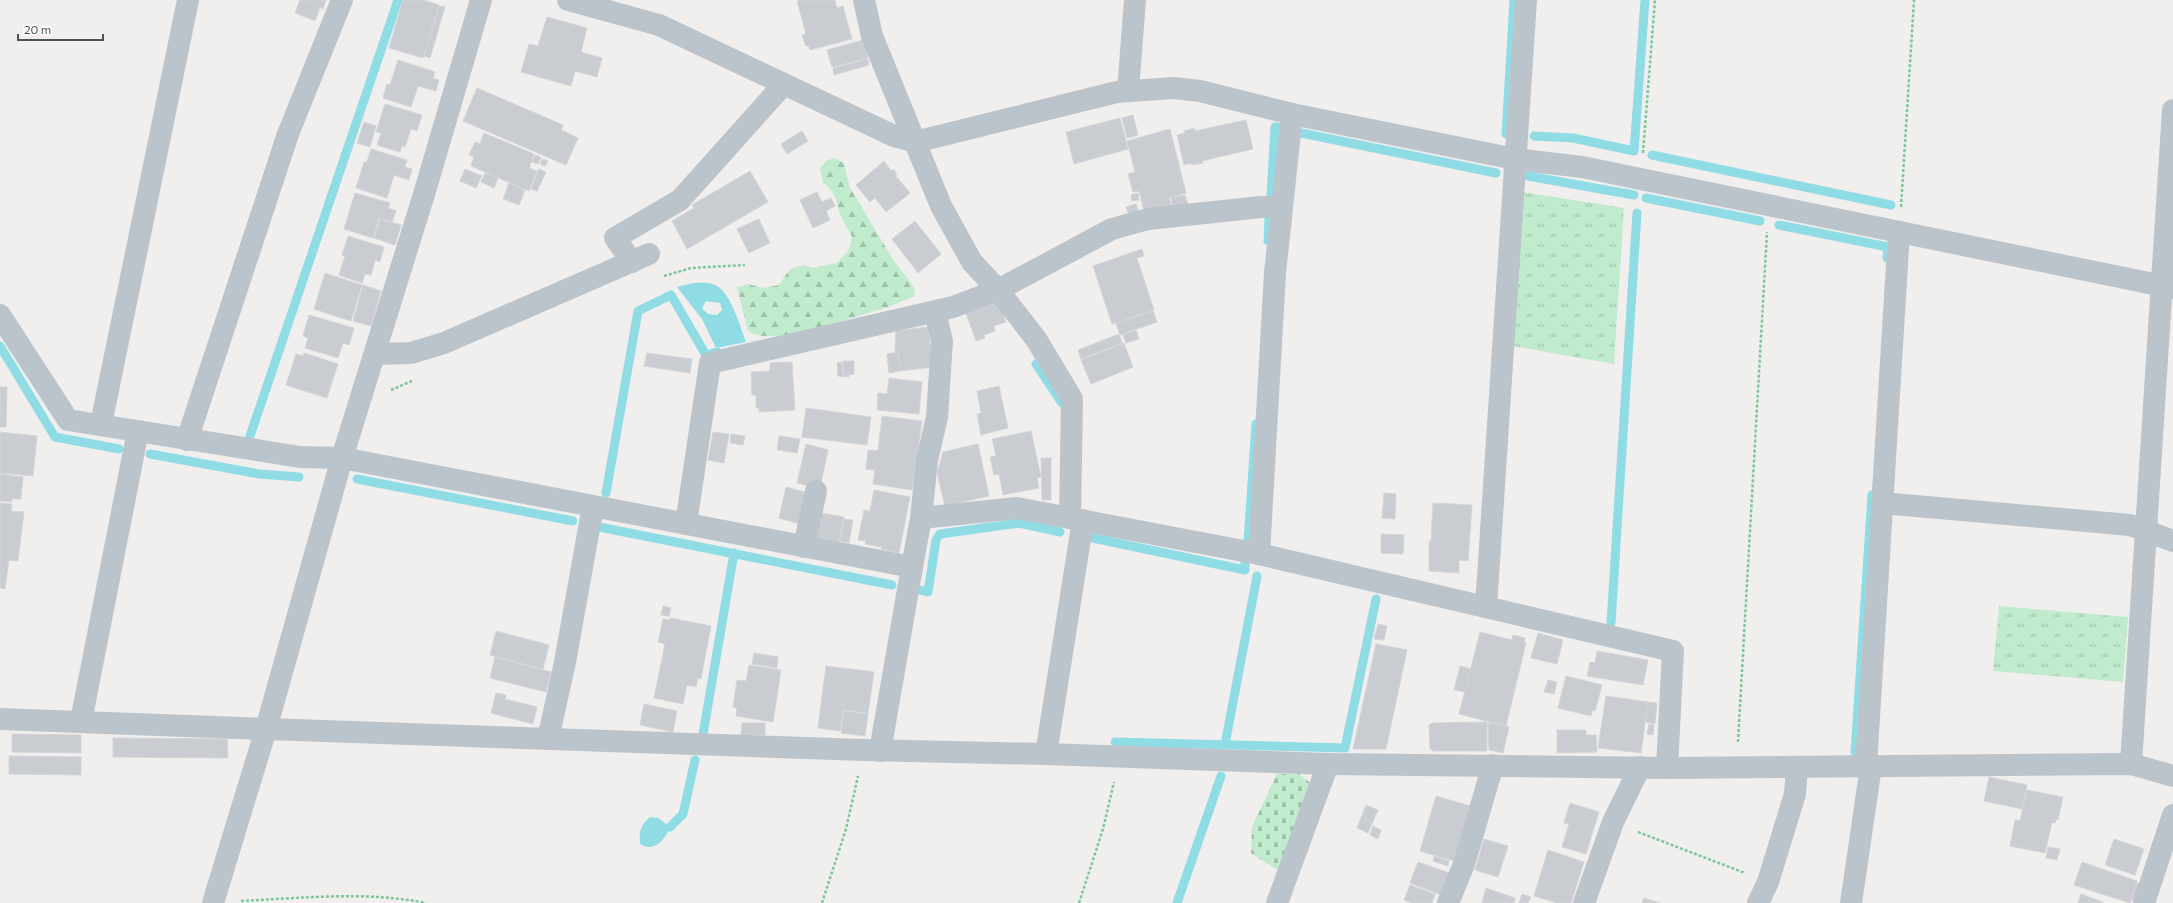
<svg xmlns="http://www.w3.org/2000/svg" width="2173" height="903" font-family="Commissioner,sans-serif">
  <defs>
    <pattern id="grass-tufts" width="24" height="20" patternUnits="userSpaceOnUse"><rect width="24" height="20" fill="#c0ebcc"/><path d="M3 7l-1-3M5 7V3M7 7l1-3M15 17l-1-3M17 17v-4M19 17l1-3" fill="none" stroke="#9ec1a9"/></pattern>
    <pattern id="forest-firs" width="22" height="20" patternUnits="userSpaceOnUse"><rect width="22" height="20" fill="#c0ebcc"/><path d="M5 1l3.5 6h-7zM16 11l3.5 6h-7z" fill="#9ec1a9"/></pattern>
    <pattern id="cemetery-stones" width="16" height="16" patternUnits="userSpaceOnUse"><rect width="16" height="16" fill="#c0ebcc"/><path d="M2 7V4a2 2 0 0 1 4 0v3zM10 15v-3a2 2 0 0 1 4 0v3z" fill="#9ec1a9"/></pattern>
  </defs>
  <rect width="100%" height="100%" fill="#f1eeee"/>
  <g fill="url(#grass-tufts)">
    <path d="M 1523,192 L 1624,208 L 1614,364 L 1513,346 Z"/>
    <path d="M 1999,606 L 2128,617 L 2123,682 L 1993,671 Z"/>
  </g>
  <path fill="url(#forest-firs)" d="M 834,158 L 844,163 L 850,188 L 894,261 L 914,287 L 915,296 L 888,307 L 792,336 C 775,334 762,340 748,331 L 737,287 L 748,284 L 763,288 L 779,285 L 790,269 L 805,265 L 813,268 L 837,263 L 849,250 L 852,236 C 848,229 843,222 840,214 C 836,201 835,191 823,183 L 820,169 L 826,161 Z"/>
  <path fill="url(#cemetery-stones)" d="M 1277,774 L 1299,774 L 1313,785 L 1279,871 L 1251,853 L 1252,827 Z"/>
  <g fill="#90dce5" fill-rule="evenodd">
    <path d="M 693,283 C 701,283 708,282 715,285 C 731,292 740,326 746,342 L 716,348 L 702,319 L 677,287 ZM 706,301 L 720,303 L 722,310 L 717,315 L 708,314 L 702,308 Z"/>
    <path d="M 650,817 L 658,818 L 670,827 C 665,840 654,853 640,844 C 639,831 640,826 650,817 Z"/>
  </g>
  <g fill="none" stroke-linecap="round" stroke-linejoin="round">
    <g stroke="#90dce5" stroke-width="9">
      <path d="M 1301,133 L 1496,173"/>
      <path d="M 1506,134 L 1514,0"/>
      <path d="M 1534,136 L 1573,138 L 1634,151 L 1645,0"/>
      <path d="M 1652,155 L 1891,205"/>
      <path d="M 1528,176 L 1634,195"/>
      <path d="M 1271,195 L 1275,127 L 1280,128"/>
      <path d="M 1646,198 L 1760,221"/>
      <path d="M 1779,225 L 1888,247 L 1887,258"/>
      <path d="M 1268,241 L 1269,218"/>
      <path d="M 0,346 L 55,437 L 119,449"/>
      <path d="M 1036,364 L 1062,403"/>
      <path d="M 250,436 L 398,0"/>
      <path d="M 150,454 L 259,474 L 299,477"/>
      <path d="M 357,479 L 573,521"/>
      <path d="M 606,493 L 638,311 L 671,295 L 706,355 L 717,352"/>
      <path d="M 599,527 L 892,585"/>
      <path d="M 1088,537 L 1245,570 L 1245,563"/>
      <path d="M 1248,542 L 1256,424"/>
      <path d="M 920,590 L 928,592 L 936,540 L 940,534 L 1019,523 L 1060,532"/>
      <path d="M 1611,623 L 1637,213"/>
      <path d="M 703,734 L 734,553"/>
      <path d="M 1226,739 L 1257,576"/>
      <path d="M 1115,742 L 1345,748 L 1376,599"/>
      <path d="M 1855,752 L 1872,495"/>
      <path d="M 670,827 L 683,814 L 695,760"/>
      <path d="M 1177,903 L 1221,776"/>
    </g>
  </g>
  <g fill="#c9ccd1" stroke="#d3d5d9">
    <path d="M 300,0 L 326,0 L 323,9 L 320,7 L 315,21 L 295,13 Z"/>
    <path d="M 403,0 L 423,0 L 439,5 L 423,58 L 389,48 Z"/>
    <path d="M 802,0 L 835,0 L 837,8 L 843,6 L 852,39 L 810,50 L 809,46 L 806,46 L 802,35 L 806,34 L 797,1 Z"/>
    <path d="M 439,6 L 445,7 L 430,58 L 424,56 Z"/>
    <path d="M 547,17 L 587,28 L 581,52 L 602,58 L 597,77 L 575,71 L 571,86 L 521,72 L 529,44 L 538,46 Z"/>
    <path d="M 863,40 L 868,58 L 832,67 L 827,50 Z"/>
    <path d="M 868,59 L 869,65 L 834,75 L 833,68 Z"/>
    <path d="M 398,60 L 435,72 L 433,78 L 439,80 L 436,91 L 418,86 L 411,107 L 383,98 L 387,84 L 390,85 Z"/>
    <path d="M 477,88 L 563,125 L 561,130 L 578,138 L 566,165 L 463,121 Z"/>
    <path d="M 385,104 L 422,115 L 417,131 L 411,129 L 405,147 L 402,146 L 400,152 L 377,145 L 381,133 L 376,132 Z"/>
    <path d="M 1133,115 L 1138,135 L 1127,138 L 1122,118 Z"/>
    <path d="M 1120,118 L 1128,149 L 1074,164 L 1066,132 Z"/>
    <path d="M 1246,120 L 1253,149 L 1202,161 L 1203,163 L 1192,165 L 1191,163 L 1184,165 L 1177,135 L 1185,133 L 1184,131 L 1195,128 L 1195,131 Z"/>
    <path d="M 364,122 L 376,126 L 370,147 L 357,143 Z"/>
    <path d="M 1170,129 L 1186,193 L 1169,198 L 1172,207 L 1145,214 L 1139,191 L 1133,192 L 1128,174 L 1135,172 L 1127,141 Z"/>
    <path d="M 802,131 L 808,141 L 787,154 L 781,144 Z"/>
    <path d="M 484,133 L 534,154 L 529,168 L 537,171 L 529,191 L 471,166 L 474,157 L 469,155 L 475,142 L 480,144 Z"/>
    <path d="M 371,149 L 407,160 L 405,167 L 412,169 L 409,180 L 394,175 L 387,198 L 356,188 L 364,162 L 367,162 Z"/>
    <path d="M 535,155 L 541,157 L 538,164 L 532,162 Z"/>
    <path d="M 542,159 L 548,161 L 545,166 L 540,164 Z"/>
    <path d="M 884,161 L 891,171 L 893,169 L 897,174 L 895,175 L 910,193 L 886,212 L 875,198 L 870,202 L 856,185 Z"/>
    <path d="M 465,169 L 482,176 L 476,188 L 460,181 Z"/>
    <path d="M 539,169 L 546,172 L 537,191 L 531,189 Z"/>
    <path d="M 750,171 L 768,202 L 687,249 L 672,221 L 694,208 L 692,205 Z"/>
    <path d="M 485,173 L 498,178 L 494,188 L 481,182 Z"/>
    <path d="M 509,183 L 525,190 L 519,205 L 503,199 Z"/>
    <path d="M 817,192 L 822,202 L 831,198 L 835,206 L 826,211 L 830,220 L 813,228 L 800,200 Z"/>
    <path d="M 355,193 L 390,203 L 388,208 L 396,211 L 392,222 L 379,218 L 373,238 L 344,229 Z"/>
    <path d="M 1138,193 L 1139,200 L 1132,201 L 1131,195 Z"/>
    <path d="M 1185,195 L 1188,205 L 1173,209 L 1171,198 Z"/>
    <path d="M 1136,204 L 1138,211 L 1128,213 L 1126,207 Z"/>
    <path d="M 380,219 L 401,225 L 395,245 L 374,238 Z"/>
    <path d="M 759,219 L 770,243 L 749,253 L 737,229 Z"/>
    <path d="M 915,221 L 941,254 L 918,273 L 892,239 Z"/>
    <path d="M 348,236 L 384,247 L 380,262 L 375,260 L 371,275 L 365,274 L 362,283 L 339,275 L 345,256 L 342,255 Z"/>
    <path d="M 1142,249 L 1144,256 L 1137,258 L 1154,310 L 1112,324 L 1093,266 Z"/>
    <path d="M 325,273 L 362,285 L 351,321 L 314,309 Z"/>
    <path d="M 363,285 L 381,291 L 371,326 L 353,321 Z"/>
    <path d="M 999,302 L 1006,322 L 994,326 L 995,331 L 984,335 L 985,338 L 976,341 L 966,313 Z"/>
    <path d="M 1153,311 L 1157,322 L 1120,335 L 1116,323 Z"/>
    <path d="M 309,315 L 354,328 L 349,345 L 343,343 L 338,358 L 305,348 L 308,338 L 303,336 Z"/>
    <path d="M 928,327 L 933,367 L 900,371 L 898,352 L 895,352 L 896,331 Z"/>
    <path d="M 1136,330 L 1139,339 L 1126,343 L 1123,335 Z"/>
    <path d="M 1119,334 L 1122,343 L 1081,359 L 1078,350 Z"/>
    <path d="M 1124,343 L 1133,367 L 1091,384 L 1081,360 Z"/>
    <path d="M 898,352 L 900,371 L 889,373 L 887,354 Z"/>
    <path d="M 304,353 L 338,364 L 327,398 L 286,385 L 296,354 L 303,356 Z"/>
    <path d="M 647,353 L 692,359 L 690,373 L 644,366 Z"/>
    <path d="M 843,361 L 854,361 L 854,374 L 844,375 Z"/>
    <path d="M 792,362 L 795,410 L 759,412 L 759,408 L 756,408 L 756,395 L 752,395 L 751,372 L 770,371 L 770,363 Z"/>
    <path d="M 842,362 L 843,375 L 849,375 L 849,377 L 838,376 L 837,363 Z"/>
    <path d="M 889,378 L 922,382 L 919,414 L 877,410 L 878,393 L 887,394 Z"/>
    <path d="M 999,386 L 1008,428 L 981,435 L 977,414 L 981,413 L 977,391 Z"/>
    <path d="M 0,387 L 7,387 L 6,427 L 0,427 Z"/>
    <path d="M 806,408 L 871,417 L 867,445 L 802,437 Z"/>
    <path d="M 882,416 L 922,421 L 912,490 L 873,484 L 875,470 L 866,469 L 868,450 L 878,451 Z"/>
    <path d="M 1031,431 L 1041,477 L 1037,478 L 1039,488 L 1003,495 L 999,474 L 994,475 L 990,457 L 996,456 L 992,439 Z"/>
    <path d="M 0,432 L 37,436 L 33,476 L 0,473 Z"/>
    <path d="M 713,432 L 729,434 L 724,463 L 708,460 Z"/>
    <path d="M 731,434 L 745,436 L 743,445 L 730,443 Z"/>
    <path d="M 779,436 L 800,439 L 797,453 L 777,450 Z"/>
    <path d="M 806,444 L 828,450 L 820,488 L 797,483 Z"/>
    <path d="M 978,444 L 989,496 L 945,506 L 937,473 L 943,452 Z"/>
    <path d="M 1041,458 L 1051,458 L 1051,500 L 1042,500 Z"/>
    <path d="M 0,474 L 23,477 L 21,499 L 12,499 L 12,502 L 0,501 Z"/>
    <path d="M 786,487 L 808,493 L 800,524 L 779,518 Z"/>
    <path d="M 874,490 L 910,497 L 899,553 L 881,549 L 882,547 L 865,544 L 866,541 L 858,540 L 864,510 L 870,511 Z"/>
    <path d="M 1384,493 L 1396,494 L 1395,519 L 1382,518 Z"/>
    <path d="M 0,503 L 12,504 L 11,511 L 24,512 L 18,561 L 9,560 L 5,589 L 0,588 Z"/>
    <path d="M 1433,503 L 1472,505 L 1468,561 L 1459,560 L 1459,573 L 1429,571 L 1429,541 L 1431,541 Z"/>
    <path d="M 821,513 L 844,517 L 839,542 L 817,538 Z"/>
    <path d="M 844,519 L 853,520 L 849,543 L 840,541 Z"/>
    <path d="M 1381,534 L 1404,535 L 1403,554 L 1381,553 Z"/>
    <path d="M 663,606 L 671,608 L 669,616 L 661,615 Z"/>
    <path d="M 670,618 L 711,626 L 701,679 L 698,678 L 696,687 L 687,685 L 683,704 L 654,698 L 665,644 L 658,642 L 663,619 L 670,620 Z"/>
    <path d="M 1378,624 L 1387,626 L 1384,640 L 1374,639 Z"/>
    <path d="M 496,631 L 549,645 L 543,669 L 490,655 Z"/>
    <path d="M 1480,632 L 1512,640 L 1513,635 L 1525,638 L 1524,642 L 1526,643 L 1506,726 L 1459,714 Z"/>
    <path d="M 1538,633 L 1563,640 L 1557,664 L 1531,658 Z"/>
    <path d="M 1376,644 L 1407,650 L 1386,749 L 1353,749 Z"/>
    <path d="M 1597,651 L 1648,660 L 1643,685 L 1587,676 L 1590,662 L 1595,663 Z"/>
    <path d="M 754,653 L 778,657 L 777,668 L 752,664 Z"/>
    <path d="M 495,657 L 551,672 L 546,692 L 490,678 Z"/>
    <path d="M 749,665 L 781,670 L 773,722 L 736,716 L 737,708 L 733,707 L 737,680 L 746,681 Z"/>
    <path d="M 826,666 L 874,672 L 868,713 L 843,710 L 840,731 L 818,728 Z"/>
    <path d="M 1460,666 L 1471,669 L 1465,692 L 1454,690 Z"/>
    <path d="M 1566,676 L 1602,685 L 1595,711 L 1592,710 L 1591,716 L 1558,708 Z"/>
    <path d="M 1548,680 L 1557,682 L 1554,694 L 1544,692 Z"/>
    <path d="M 496,693 L 506,695 L 505,699 L 537,707 L 533,724 L 491,713 Z"/>
    <path d="M 1606,696 L 1648,702 L 1641,753 L 1598,748 Z"/>
    <path d="M 1648,702 L 1657,703 L 1655,724 L 1646,722 Z"/>
    <path d="M 644,704 L 677,711 L 673,732 L 640,725 Z"/>
    <path d="M 844,711 L 868,714 L 865,736 L 841,733 Z"/>
    <path d="M 1487,722 L 1487,751 L 1432,751 L 1432,749 L 1430,749 L 1429,725 L 1432,723 Z"/>
    <path d="M 1488,722 L 1509,727 L 1503,753 L 1489,750 Z"/>
    <path d="M 742,723 L 765,723 L 765,735 L 741,735 Z"/>
    <path d="M 1649,724 L 1654,725 L 1653,735 L 1647,734 Z"/>
    <path d="M 1557,730 L 1586,730 L 1586,735 L 1596,735 L 1597,752 L 1557,753 Z"/>
    <path d="M 12,734 L 81,735 L 81,753 L 12,752 Z"/>
    <path d="M 113,738 L 227,739 L 228,758 L 113,757 Z"/>
    <path d="M 9,756 L 81,757 L 81,775 L 9,774 Z"/>
    <path d="M 1989,777 L 2027,785 L 2022,809 L 1984,801 Z"/>
    <path d="M 2027,790 L 2063,797 L 2058,820 L 2056,819 L 2055,823 L 2052,822 L 2045,853 L 2010,846 L 2015,820 L 2020,821 Z"/>
    <path d="M 1436,796 L 1470,806 L 1454,861 L 1420,851 Z"/>
    <path d="M 1570,803 L 1599,812 L 1586,854 L 1562,847 L 1569,824 L 1564,823 Z"/>
    <path d="M 1366,805 L 1378,810 L 1368,833 L 1357,828 Z"/>
    <path d="M 1373,826 L 1381,830 L 1378,839 L 1370,835 Z"/>
    <path d="M 1484,839 L 1508,846 L 1498,877 L 1475,870 Z"/>
    <path d="M 2114,839 L 2144,849 L 2135,875 L 2105,865 Z"/>
    <path d="M 2048,847 L 2060,849 L 2057,860 L 2046,858 Z"/>
    <path d="M 1548,850 L 1584,862 L 1571,903 L 1557,903 L 1534,896 Z"/>
    <path d="M 1434,856 L 1449,861 L 1448,866 L 1433,861 Z"/>
    <path d="M 1418,862 L 1452,874 L 1444,896 L 1410,883 Z"/>
    <path d="M 2082,862 L 2137,881 L 2130,903 L 2074,885 Z"/>
    <path d="M 2137,883 L 2142,884 L 2136,902 L 2131,900 Z"/>
    <path d="M 1410,885 L 1435,894 L 1432,903 L 1412,903 L 1404,900 Z"/>
    <path d="M 1486,888 L 1515,898 L 1514,903 L 1482,903 Z"/>
    <path d="M 1522,894 L 1531,897 L 1528,903 L 1519,903 Z"/>
    <path d="M 2081,894 L 2103,902 L 2103,903 L 2078,903 Z"/>
    <path d="M 1644,898 L 1660,903 L 1642,903 Z"/>
  </g>
  <g fill="none" stroke-linecap="round" stroke-linejoin="round">
    <g stroke="#7ac799" stroke-width="2.5" stroke-dasharray="3 2" stroke-linecap="butt">
      <path d="M 1643,153 L 1655,0"/>
      <path d="M 1901,207 L 1914,0"/>
      <path d="M 664,276 L 691,268 L 745,265"/>
      <path d="M 391,390 L 414,380"/>
      <path d="M 1738,742 L 1767,232"/>
      <path d="M 1638,832 L 1745,873"/>
      <path d="M 241,901 C 302,898 366,891 426,903"/>
      <path d="M 822,903 L 846,829 L 858,776"/>
      <path d="M 1079,903 L 1103,829 L 1114,782"/>
    </g>
    <g stroke="#bbc4ca" stroke-width="22">
      <path d="M 568,0 L 659,25 L 894,136 L 915,142 L 1117,92 L 1174,88 L 1200,91 L 1292,114 L 1515,159 L 1582,167 L 2173,288"/>
      <path d="M 864,0 L 872,36 L 941,206 L 972,262 L 998,290 L 1036,339 L 1072,399 L 1070,518"/>
      <path d="M 1128,91 L 1135,0"/>
      <path d="M 632,262 L 615,238 L 680,200 L 784,84"/>
      <path d="M 0,315 L 68,420 L 300,457 L 342,458 L 912,567 L 921,518 L 1017,508 L 1259,554 L 1673,651 L 1667,768"/>
      <path d="M 376,354 L 411,353 L 444,343 L 649,254"/>
      <path d="M 101,424 L 188,0"/>
      <path d="M 187,440 L 288,134 L 342,0"/>
      <path d="M 1882,503 L 2130,525 L 2173,541"/>
      <path d="M 921,518 L 927,460 L 937,417 L 942,341 L 935,312"/>
      <path d="M 686,524 L 710,363 L 953,307 L 998,290 L 1112,229 L 1148,219 L 1261,207 L 1282,207"/>
      <path d="M 804,547 L 816,491"/>
      <path d="M 1259,554 L 1275,273 L 1292,114"/>
      <path d="M 1486,607 L 1526,0"/>
      <path d="M 0,719 L 266,729 L 342,458 L 425,191 L 481,0"/>
      <path d="M 81,721 L 138,431"/>
      <path d="M 548,739 L 565,662 L 593,506"/>
      <path d="M 880,751 L 912,567"/>
      <path d="M 1046,754 L 1083,520"/>
      <path d="M 2131,764 L 2173,110"/>
      <path d="M 1866,766 L 1899,232"/>
      <path d="M 213,903 L 266,729 L 863,750 L 1046,754 L 1328,764 L 1667,768 L 2131,764 L 2173,776"/>
      <path d="M 1277,903 L 1328,764"/>
      <path d="M 1448,903 L 1464,864 L 1493,765"/>
      <path d="M 1584,903 L 1613,822 L 1640,767"/>
      <path d="M 1758,903 L 1768,882 L 1795,794 L 1797,767"/>
      <path d="M 1851,903 L 1871,766"/>
      <path d="M 2144,903 L 2173,815"/>
    </g>
  </g>
  <path d="M18 34v6h85v-6" fill="none" stroke="#48535a" stroke-width="2"/>
  <text x="24" y="34" font-size="12" fill="#48535a" stroke="#ffffff" stroke-width="3" paint-order="stroke">20 m</text>
</svg>
